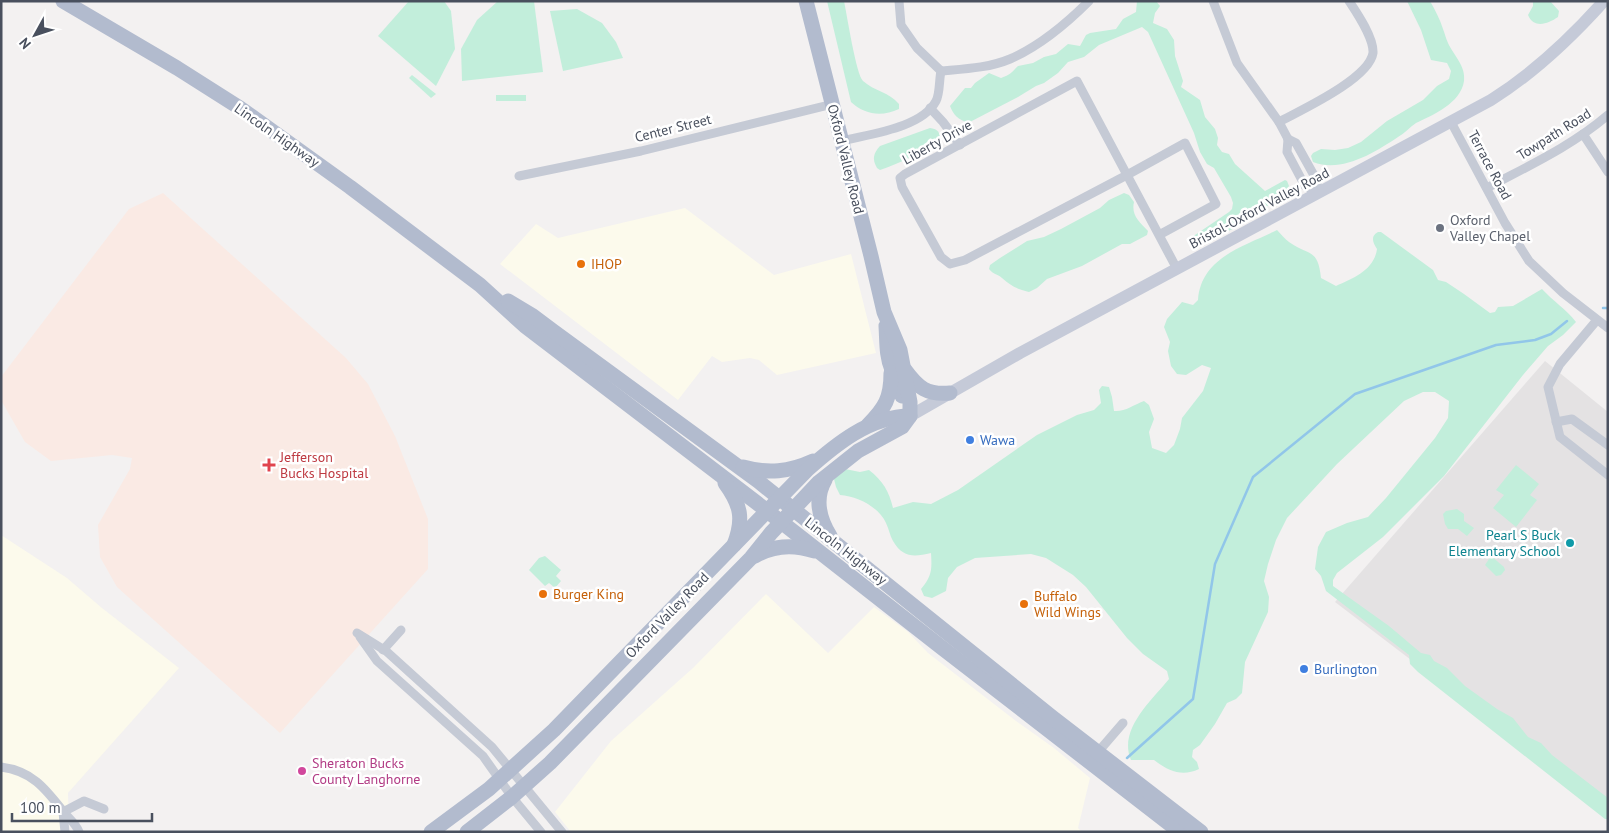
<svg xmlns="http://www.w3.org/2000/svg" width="1609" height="833" font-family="'PT Sans',sans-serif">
  <rect width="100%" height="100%" fill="#f3f1f1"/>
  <g fill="#fcfaec">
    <path d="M 685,208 L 774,275 L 851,254 L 876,353 L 777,375 L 759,360 L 750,358 L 722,362 L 712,356 L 678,400 L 500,264 L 536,224 L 558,238 Z"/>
    <path d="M 1,535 L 67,578 L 102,608 L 179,668 L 68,793 L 69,832 L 1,832 Z"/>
    <path d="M 766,594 L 828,653 L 874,607 L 908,632 L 928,653 L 1016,721 L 1054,748 L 1090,778 L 1078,828 L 1082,832 L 571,832 L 555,812 L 611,741 L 693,668 Z"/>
  </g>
  <path fill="#e4e2e3" d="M 1545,361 L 1608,412 L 1608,810 L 1335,602 Z"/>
  <path fill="#faeae4" d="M 163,193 L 346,358 L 368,384 L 395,436 L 428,519 L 428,569 L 280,733 L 117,587 L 100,557 L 98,525 L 130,469 L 132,458 L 112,455 L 51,461 L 25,442 L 1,400 L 1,377 L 129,209 Z"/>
  <g fill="#c2eedb">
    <path d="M 409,1 L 444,1 L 451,11 L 455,49 L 436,86 L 378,36 Z"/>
    <path d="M 498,1 L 534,1 L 543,72 L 462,81 L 461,49 L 477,20 Z"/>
    <path d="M 827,1 L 844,1 C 847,15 856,74 863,81 C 874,91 889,92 899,104 L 899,109 C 882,117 865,115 851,102 Z"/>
    <path d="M 1137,1 L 1156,1 L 1160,6 L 1155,13 L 1153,23 L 1167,29 L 1174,40 L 1175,56 L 1183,81 L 1181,87 L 1200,100 L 1205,117 L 1215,129 L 1218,138 L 1217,145 L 1222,152 L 1229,154 L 1235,164 L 1265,191 L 1285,180 L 1287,181 L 1289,186 L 1282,195 L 1267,206 L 1254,211 L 1242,224 L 1199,246 L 1192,246 L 1190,242 L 1192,237 L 1229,212 L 1232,209 L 1233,203 L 1231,197 L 1214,168 L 1207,164 L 1200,152 L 1194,133 L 1148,32 L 1142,27 L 1099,45 L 1084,57 L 1068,62 L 1058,73 L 1044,83 L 1036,86 L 1018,97 L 968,123 C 958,119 954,116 950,106 L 965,88 L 971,88 L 975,83 L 989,73 L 1001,78 C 1010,75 1012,72 1018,66 L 1033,63 L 1044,57 L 1056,54 L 1068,44 L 1080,46 L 1086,35 L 1090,33 L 1116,29 L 1123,19 L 1136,12 Z"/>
    <path d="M 1407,1 L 1430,1 C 1435,10 1440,19 1443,29 C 1445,34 1446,39 1448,43 C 1454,56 1466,66 1464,81 C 1461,103 1433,115 1416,123 C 1410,127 1405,133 1398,137 C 1374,153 1342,173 1313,162 L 1311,156 L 1313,153 L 1321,149 L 1335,150 L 1348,148 L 1361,142 L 1387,121 L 1423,100 L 1437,86 L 1449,79 L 1451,71 L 1447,63 L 1431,60 L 1421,30 Z"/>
    <path d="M 1533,1 L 1550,1 L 1559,11 L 1558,17 C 1548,24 1534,29 1528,15 L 1533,6 Z"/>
    <path d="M 577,9 L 602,23 L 616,42 L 623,58 L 563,71 L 550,11 Z"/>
    <path d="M 412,75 L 436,94 L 431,98 L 409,78 Z"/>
    <rect x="496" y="95" width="30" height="6"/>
    <path d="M 930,128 C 937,129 939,131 940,137 C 925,152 900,163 880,170 L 877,168 C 872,159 873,154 880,146 Z"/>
    <path d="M 1124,193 L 1129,195 L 1134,202 C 1131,215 1139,222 1148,231 L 1147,235 L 1130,244 L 1122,244 L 1082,266 L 1047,279 L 1037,288 L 1029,292 C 1017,289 1011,286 1002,278 C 998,274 994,275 989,269 L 990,265 L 1000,258 L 1027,241 L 1044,237 L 1061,229 L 1100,208 L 1109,200 Z"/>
    <path d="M 1277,230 C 1281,234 1285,239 1289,242 C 1309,256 1318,248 1321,278 L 1336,286 C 1354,278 1374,270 1377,249 C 1373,243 1370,236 1378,232 L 1381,232 L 1433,270 L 1438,280 L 1446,282 L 1464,294 L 1490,313 L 1495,312 L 1498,307 L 1513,306 L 1542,289 C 1553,301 1566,309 1576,322 L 1563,335 L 1548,346 L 1523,375 L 1444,476 L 1383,537 L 1337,573 L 1333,580 L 1333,586 L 1389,626 L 1421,653 L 1430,655 L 1434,661 L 1447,668 L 1465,686 L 1497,709 L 1513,718 L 1528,737 L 1541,743 L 1552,755 L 1608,798 L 1608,819 L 1605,819 L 1418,672 L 1410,664 L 1409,655 L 1326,591 L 1321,576 L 1315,569 L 1318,547 L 1326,532 L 1347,523 L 1368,517 L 1386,498 L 1435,438 L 1448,418 L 1449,401 L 1435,392 L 1423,392 L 1404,401 L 1337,464 L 1287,518 L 1276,540 L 1268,564 L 1264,581 L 1269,597 L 1268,612 L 1245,662 L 1242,693 L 1236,699 L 1227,703 L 1215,724 L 1200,745 L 1193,750 L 1192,757 L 1197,762 L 1199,769 C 1182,777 1168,771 1154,760 L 1131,760 C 1118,730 1151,701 1169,679 L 1167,671 L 1143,654 L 1127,638 L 1086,587 L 1073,575 L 1046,558 L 1031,554 L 975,558 L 957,567 L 948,578 L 946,591 L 932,598 L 924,596 L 921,589 C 932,576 932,570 931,553 C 914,557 903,558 893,541 C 890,536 889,529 886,523 C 879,507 857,496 840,495 L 836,487 L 834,479 L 845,469 L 860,472 L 869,470 C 883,481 889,491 893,508 L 913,502 L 931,504 L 958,490 L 1037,435 L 1077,415 L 1094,410 L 1101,403 L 1099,390 L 1102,386 L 1109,387 L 1112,397 L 1114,411 C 1125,412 1133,405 1144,401 L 1149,405 L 1154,419 L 1149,432 L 1152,448 L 1166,453 L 1174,445 L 1180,429 L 1182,418 L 1203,391 L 1211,368 L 1202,365 L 1186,375 L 1177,374 L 1171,366 L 1168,351 L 1170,342 L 1164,327 L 1167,319 L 1182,302 L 1193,305 L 1198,300 C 1201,257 1245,246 1277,230 Z"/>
    <path d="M 1516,465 L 1539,484 L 1530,495 L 1537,500 L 1516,527 L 1493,508 L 1504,495 L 1496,490 Z"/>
    <path d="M 1457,509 L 1464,514 L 1464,521 L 1474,528 L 1467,536 L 1458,529 L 1448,529 L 1445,524 L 1443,514 L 1446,511 Z"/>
    <path d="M 545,556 L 561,570 L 556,576 L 561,581 L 555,588 L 549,583 L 545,586 L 529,570 L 539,558 Z"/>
    <path d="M 1491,556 L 1504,567 L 1505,570 L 1501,575 L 1496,576 L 1485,565 Z"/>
  </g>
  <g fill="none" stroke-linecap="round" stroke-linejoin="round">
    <g stroke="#91c6e9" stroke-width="2.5">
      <path d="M 1603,308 L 1608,308"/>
      <path d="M 1127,758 L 1193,699 L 1215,564 L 1253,477 L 1355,394 L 1496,345 L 1535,340 L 1551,334 L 1567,321"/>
    </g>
    <g stroke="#c5cad5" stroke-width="9">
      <path d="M 899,1 L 901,25 L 917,48 L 941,71 C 963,69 989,68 1010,59 C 1040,46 1066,24 1089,1"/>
      <path d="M 1213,1 L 1237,63 L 1279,122 L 1288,139"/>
      <path d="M 1077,81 L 1127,175 L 965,260 L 950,264 L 941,257 L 902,187 L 900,178 L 905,174 Z"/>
      <path d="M 930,108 L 943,122 L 960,145"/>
      <path d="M 1279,122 C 1301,110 1369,79 1373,53 C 1374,38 1357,13 1349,1"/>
      <path d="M 1451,122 L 1505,223 L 1529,261 L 1563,293 L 1608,328"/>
      <path d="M 1583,134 L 1608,172"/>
      <path d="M 1288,139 L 1287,152 L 1305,186 L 1319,193"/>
      <path d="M 1288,139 L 1296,143 L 1316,179 L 1319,193"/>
      <path d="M 842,141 C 869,134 922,128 936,101 C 940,94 939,80 941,71"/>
      <path d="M 519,176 L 641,151 L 833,104"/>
      <path d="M 1487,188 C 1528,166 1572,146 1608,115"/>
      <path d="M 1159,235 L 1216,204 L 1185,143 L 1127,175 L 1177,269"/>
      <path d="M 1597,320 L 1560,364 L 1548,387 L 1560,437 L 1608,475"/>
      <path d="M 1556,422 L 1572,419 L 1608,445"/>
      <path d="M 357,633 L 386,651 L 492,747 L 562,832"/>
      <path d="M 360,637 L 377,661 L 483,756 L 512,797 L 541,832"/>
      <path d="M 383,650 L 401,630"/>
      <path d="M 1098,752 L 1123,723"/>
      <path d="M 1,767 C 32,771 45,788 63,811 C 68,818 76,823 79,832"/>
      <path d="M 63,812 L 84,801 L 104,809"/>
      <path d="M 63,812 L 65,832"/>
    </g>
    <path stroke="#c5cad8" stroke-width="12" d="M 910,416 L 1020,353 L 1491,100 C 1534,73 1570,39 1604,1"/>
    <g stroke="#b2bbce" stroke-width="15">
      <path d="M 63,1 L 177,68 L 240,108 L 350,187 L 480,285 L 525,326 L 757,503 L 941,647 L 1180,832"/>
      <path d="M 508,301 L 533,316 L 553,331 L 758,481 L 1052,717 L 1201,832"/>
      <path d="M 886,326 C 887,341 886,356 892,370 C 895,379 899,386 902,396"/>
      <path d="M 905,370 C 918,388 927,395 950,393"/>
      <path d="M 868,425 C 885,408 891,398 891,373"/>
      <path d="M 743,467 C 768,474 789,472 813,461"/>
      <path d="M 825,480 C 814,499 819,518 830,536"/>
      <path d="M 725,483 C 741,505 744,519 734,545"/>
      <path d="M 755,556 C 774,545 793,544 814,551"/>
      <path d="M 431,832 L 489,789 L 554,730 L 807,470 C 835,445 870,416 910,416"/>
      <path d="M 467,832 L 512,797 L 550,763 L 751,558 L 771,533 L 819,482 L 858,451 L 902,427 L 910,416 L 910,402 L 900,350 L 884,312 L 871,256 L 806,1"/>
    </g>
  </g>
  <circle fill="#6b7280" stroke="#fff" stroke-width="2" cx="1440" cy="228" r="5"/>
  <g fill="#e8710a" stroke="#fff" stroke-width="2">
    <circle cx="581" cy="264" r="5"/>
    <circle cx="543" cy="594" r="5"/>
    <circle cx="1024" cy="604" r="5"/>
  </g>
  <g fill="#3f7fe0" stroke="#fff" stroke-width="2">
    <circle cx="970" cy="440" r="5"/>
    <circle cx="1304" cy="669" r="5"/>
  </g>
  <path fill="#e0444e" stroke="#fff" stroke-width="2" d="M266.5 457.5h5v5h5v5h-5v5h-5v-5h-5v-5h5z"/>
  <circle fill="#0f9aa8" stroke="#fff" stroke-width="2" cx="1570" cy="543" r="5"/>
  <circle fill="#d1479c" stroke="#fff" stroke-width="2" cx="302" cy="771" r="5"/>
  <g text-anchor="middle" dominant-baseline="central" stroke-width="5" stroke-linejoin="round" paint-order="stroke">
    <g font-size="14" fill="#49505e" stroke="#fff">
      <text transform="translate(673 128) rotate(-14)">Center Street</text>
      <text transform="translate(1554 134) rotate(-32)">Towpath Road</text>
      <text transform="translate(277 135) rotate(35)">Lincoln Highway</text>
      <text transform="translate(937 142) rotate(-29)">Liberty Drive</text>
      <text transform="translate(846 159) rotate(76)">Oxford Valley Road</text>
      <text transform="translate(1490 165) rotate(62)">Terrace Road</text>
      <text transform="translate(1259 208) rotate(-28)">Bristol-Oxford Valley Road</text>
      <text transform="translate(846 551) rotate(38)">Lincoln Highway</text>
      <text transform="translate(667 615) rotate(-46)">Oxford Valley Road</text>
    </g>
    <g font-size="14" fill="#5b616d" stroke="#fff" text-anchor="start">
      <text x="1450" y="220">Oxford<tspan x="1450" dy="16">Valley Chapel</tspan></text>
    </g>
    <g font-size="14" fill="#c56008" stroke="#fff" text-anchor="start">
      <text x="591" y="264">IHOP</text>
      <text x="553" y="594">Burger King</text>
      <text x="1034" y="596">Buffalo<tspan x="1034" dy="16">Wild Wings</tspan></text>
    </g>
    <g font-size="14" fill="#366cbe" stroke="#fff" text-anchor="start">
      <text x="980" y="440">Wawa</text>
      <text x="1314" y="669">Burlington</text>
    </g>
    <g font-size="14" fill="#be3a42" stroke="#fff" text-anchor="start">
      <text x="280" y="457">Jefferson<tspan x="280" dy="16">Bucks Hospital</tspan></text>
    </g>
    <g font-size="14" fill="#0d838f" stroke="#fff" text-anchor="end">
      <text x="1560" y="535">Pearl S Buck<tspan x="1560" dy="16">Elementary School</tspan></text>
    </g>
    <g font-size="14" fill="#b23c85" stroke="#fff" text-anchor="start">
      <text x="312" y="763">Sheraton Bucks<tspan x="312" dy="16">County Langhorne</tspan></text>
    </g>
  </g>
  <rect width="1609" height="833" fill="none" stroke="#49505e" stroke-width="5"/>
  <g transform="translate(35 35) rotate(230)" stroke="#ffffff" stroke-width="4" paint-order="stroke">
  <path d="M0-4L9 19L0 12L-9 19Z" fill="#49505e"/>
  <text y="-8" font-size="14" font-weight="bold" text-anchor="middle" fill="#49505e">N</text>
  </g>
  <path d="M12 813v8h140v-8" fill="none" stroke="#49505e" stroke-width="2.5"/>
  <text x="20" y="813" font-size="15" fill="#49505e" stroke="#ffffff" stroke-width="4" paint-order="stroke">100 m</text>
</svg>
